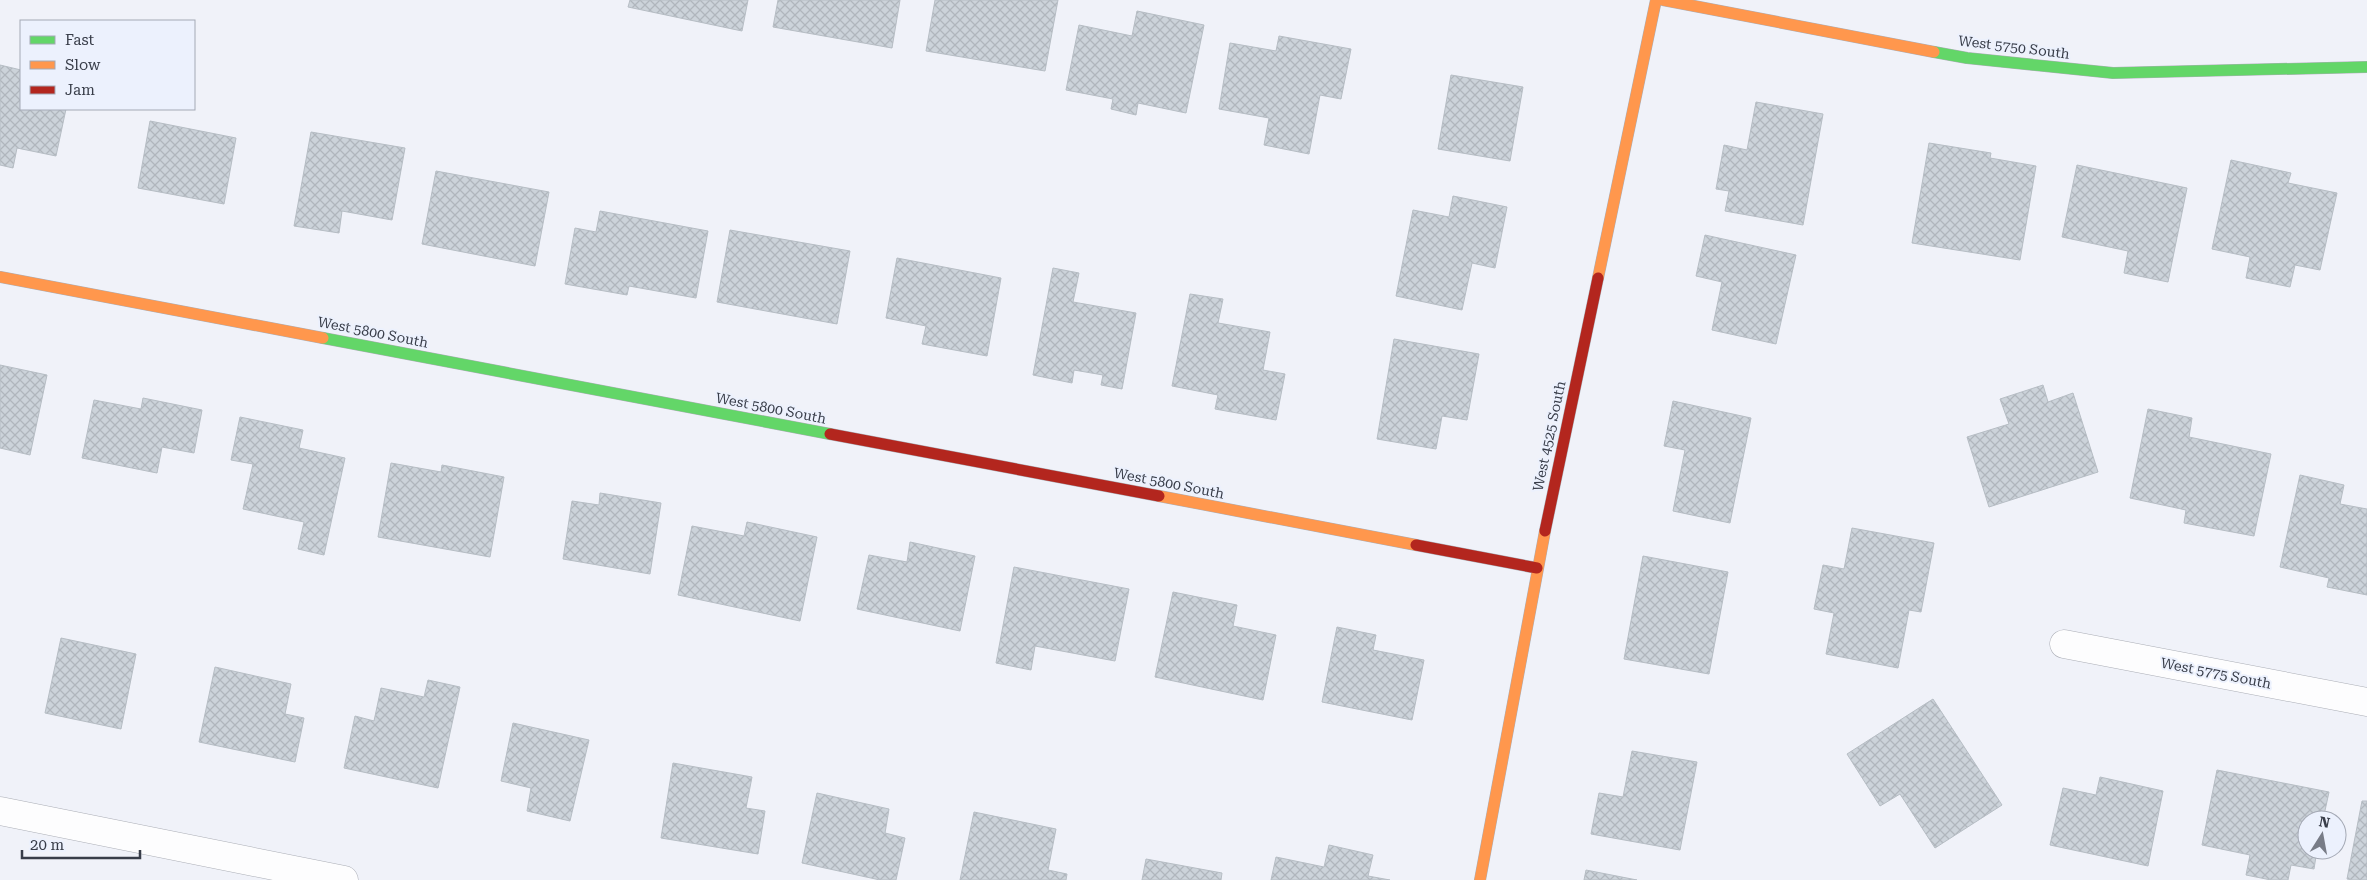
<svg xmlns="http://www.w3.org/2000/svg" width="2367" height="880" font-family="'Roboto Serif',serif">
  <defs>
    <pattern id="building-cross-hatch" width="8" height="8" patternUnits="userSpaceOnUse" patternTransform="scale(1.25)"><rect width="8" height="8" fill="#ccd3da"/><path d="M0 0l8 8M0 8l8-8" fill="none" stroke="#b0b6bd"/></pattern>
  </defs>
  <rect width="100%" height="100%" fill="#f0f2f9"/>
  <g fill="url(#building-cross-hatch)" stroke="#b6bdc4">
    <path d="M 630,0 L 748,0 L 742,31 L 628,7 Z"/>
    <path d="M 778,0 L 900,0 L 892,48 L 773,27 Z"/>
    <path d="M 935,0 L 1058,0 L 1045,71 L 926,51 Z"/>
    <path d="M 1137,11 L 1204,25 L 1186,113 L 1138,103 L 1136,115 L 1111,109 L 1113,99 L 1066,90 L 1079,25 L 1132,36 Z"/>
    <path d="M 1279,36 L 1351,49 L 1341,99 L 1320,95 L 1309,154 L 1264,145 L 1269,118 L 1219,109 L 1230,43 L 1276,51 Z"/>
    <path d="M 0,65 L 21,70 L 21,109 L 66,109 L 56,156 L 17,148 L 13,168 L 0,165 Z"/>
    <path d="M 1451,75 L 1523,87 L 1510,161 L 1438,149 Z"/>
    <path d="M 1756,102 L 1823,114 L 1803,225 L 1725,211 L 1729,191 L 1716,189 L 1724,145 L 1747,150 Z"/>
    <path d="M 150,121 L 236,138 L 224,204 L 138,188 Z"/>
    <path d="M 311,132 L 405,148 L 392,220 L 342,211 L 339,233 L 294,226 Z"/>
    <path d="M 1929,143 L 1991,153 L 1990,158 L 2036,166 L 2020,260 L 1912,243 Z"/>
    <path d="M 2231,160 L 2291,173 L 2288,183 L 2337,193 L 2320,270 L 2295,265 L 2290,287 L 2246,278 L 2250,257 L 2212,249 Z"/>
    <path d="M 2077,165 L 2187,188 L 2168,282 L 2124,273 L 2128,251 L 2062,237 Z"/>
    <path d="M 436,171 L 549,192 L 535,266 L 422,244 Z"/>
    <path d="M 1453,196 L 1507,207 L 1495,268 L 1472,263 L 1462,310 L 1396,296 L 1413,210 L 1449,217 Z"/>
    <path d="M 600,211 L 708,231 L 696,298 L 629,286 L 627,295 L 565,284 L 575,228 L 596,232 Z"/>
    <path d="M 730,230 L 850,251 L 837,324 L 717,302 Z"/>
    <path d="M 1705,235 L 1796,255 L 1776,344 L 1712,330 L 1722,282 L 1696,276 Z"/>
    <path d="M 897,258 L 1001,278 L 987,356 L 922,344 L 926,326 L 886,318 Z"/>
    <path d="M 1053,268 L 1079,273 L 1073,302 L 1136,313 L 1122,389 L 1101,385 L 1103,375 L 1074,370 L 1072,383 L 1033,375 Z"/>
    <path d="M 1190,294 L 1223,299 L 1218,323 L 1270,332 L 1263,370 L 1285,374 L 1276,420 L 1215,409 L 1218,395 L 1172,386 Z"/>
    <path d="M 1394,339 L 1479,354 L 1467,420 L 1442,416 L 1436,449 L 1377,439 Z"/>
    <path d="M 0,365 L 47,375 L 30,455 L 0,448 Z"/>
    <path d="M 2043,385 L 2048,402 L 2073,393 L 2098,472 L 1989,507 L 1967,437 L 2009,424 L 2000,399 Z"/>
    <path d="M 143,398 L 202,410 L 194,453 L 162,447 L 157,473 L 82,458 L 94,400 L 141,409 Z"/>
    <path d="M 1673,401 L 1751,418 L 1730,523 L 1673,511 L 1685,450 L 1664,446 Z"/>
    <path d="M 2148,409 L 2192,418 L 2189,437 L 2271,454 L 2254,536 L 2184,523 L 2186,510 L 2130,498 Z"/>
    <path d="M 240,417 L 303,430 L 299,448 L 345,458 L 324,555 L 298,549 L 304,522 L 243,509 L 253,464 L 231,460 Z"/>
    <path d="M 391,463 L 441,472 L 442,465 L 504,477 L 490,557 L 378,537 Z"/>
    <path d="M 2300,475 L 2344,485 L 2340,504 L 2367,509 L 2367,595 L 2327,587 L 2329,578 L 2280,567 Z"/>
    <path d="M 600,493 L 661,503 L 650,574 L 563,559 L 572,501 L 599,505 Z"/>
    <path d="M 747,522 L 817,537 L 800,621 L 678,595 L 692,526 L 744,536 Z"/>
    <path d="M 1852,528 L 1934,543 L 1921,612 L 1909,610 L 1898,668 L 1826,654 L 1834,613 L 1814,609 L 1823,565 L 1844,569 Z"/>
    <path d="M 910,542 L 975,556 L 960,631 L 857,609 L 869,555 L 907,562 Z"/>
    <path d="M 1643,556 L 1728,572 L 1709,674 L 1624,659 Z"/>
    <path d="M 1014,567 L 1129,589 L 1115,661 L 1035,646 L 1031,670 L 996,663 Z"/>
    <path d="M 1173,592 L 1237,605 L 1233,626 L 1276,635 L 1263,700 L 1155,677 Z"/>
    <path d="M 1337,627 L 1376,635 L 1373,650 L 1424,660 L 1412,720 L 1322,702 Z"/>
    <path d="M 61,638 L 136,654 L 121,729 L 45,713 Z"/>
    <path d="M 215,667 L 291,684 L 285,714 L 304,718 L 295,762 L 199,742 Z"/>
    <path d="M 428,680 L 460,687 L 438,788 L 344,768 L 355,716 L 374,721 L 381,688 L 424,697 Z"/>
    <path d="M 1933,699 L 2002,805 L 1935,848 L 1900,794 L 1880,806 L 1847,754 Z"/>
    <path d="M 513,723 L 589,740 L 570,821 L 527,811 L 531,788 L 501,781 Z"/>
    <path d="M 1632,751 L 1697,762 L 1680,850 L 1591,834 L 1599,793 L 1623,797 Z"/>
    <path d="M 673,763 L 752,777 L 746,808 L 765,811 L 758,854 L 661,838 Z"/>
    <path d="M 2217,770 L 2329,792 L 2323,820 L 2307,820 L 2307,850 L 2317,850 L 2314,869 L 2291,865 L 2288,880 L 2271,880 L 2246,875 L 2250,855 L 2202,845 Z"/>
    <path d="M 2100,777 L 2163,791 L 2148,866 L 2050,845 L 2063,788 L 2096,795 Z"/>
    <path d="M 817,793 L 889,809 L 885,833 L 905,838 L 896,880 L 880,880 L 802,863 Z"/>
    <path d="M 2362,801 L 2367,801 L 2367,880 L 2353,880 L 2347,879 Z"/>
    <path d="M 974,812 L 1056,829 L 1048,870 L 1067,874 L 1066,880 L 960,880 Z"/>
    <path d="M 1329,845 L 1373,855 L 1368,876 L 1390,880 L 1271,880 L 1276,857 L 1324,867 Z"/>
    <path d="M 1146,859 L 1222,873 L 1221,880 L 1142,880 Z"/>
    <path d="M 1586,870 L 1637,880 L 1584,880 Z"/>
  </g>
  <g fill="none" stroke-linecap="round" stroke-linejoin="round">
    <g stroke="#abaeb6" stroke-width="29">
      <g id="street">
        <path d="M 2064,644 L 2367,702"/>
        <path d="M 0,811 L 344,880"/>
      </g>
    </g>
    <g stroke="#abaeb6" stroke-width="12">
      <g id="fast">
        <path d="M 1934,52 L 1967,58 L 2113,73 L 2367,67"/>
        <path d="M 323,338 L 830,434"/>
      </g>
    </g>
    <g stroke="#abaeb6" stroke-width="12">
      <g id="slow">
        <path d="M 1663,0 L 1934,52"/>
        <path d="M 0,277 L 323,338"/>
        <path d="M 1598,278 L 1656,0"/>
        <path d="M 1159,496 L 1416,545"/>
        <path d="M 1480,880 L 1545,531"/>
      </g>
    </g>
    <g stroke="#abaeb6" stroke-width="12">
      <g id="jam">
        <path d="M 830,434 L 1159,496"/>
        <path d="M 1545,531 L 1598,278"/>
        <path d="M 1416,545 L 1537,568"/>
      </g>
    </g>
    <use href="#street" stroke="#fdfdfe" stroke-width="28"/>
    <use href="#fast" stroke="#63d668" stroke-width="11"/>
    <use href="#slow" stroke="#ff974d" stroke-width="11"/>
    <use href="#jam" stroke="#b3261e" stroke-width="11"/>
  </g>
  <g text-anchor="middle" dominant-baseline="central" stroke-width="4" stroke-linejoin="round" paint-order="stroke">
    <g font-size="14" fill="#383d49" stroke="#ecf1fd">
      <text transform="translate(2014 47) rotate(7)">West 5750 South</text>
      <text transform="translate(373 332) rotate(11)">West 5800 South</text>
      <text transform="translate(771 408) rotate(11)">West 5800 South</text>
      <text transform="translate(1549 436) rotate(-78)">West 4525 South</text>
      <text transform="translate(1169 483) rotate(11)">West 5800 South</text>
      <text transform="translate(2216 673) rotate(11)">West 5775 South</text>
    </g>
  </g>
  <rect x="20" y="20" width="175" height="90" fill="#ecf1fd" stroke="#a4a9b5"/>
  <rect x="30" y="36" width="25" height="8" fill="#63d668" stroke="#a4a9b5"/>
  <text x="65" y="45" font-size="15" fill="#383d49">Fast</text>
  <rect x="30" y="61" width="25" height="8" fill="#ff974d" stroke="#a4a9b5"/>
  <text x="65" y="70" font-size="15" fill="#383d49">Slow</text>
  <rect x="30" y="86" width="25" height="8" fill="#b3261e" stroke="#a4a9b5"/>
  <text x="65" y="95" font-size="15" fill="#383d49">Jam</text>
  <g transform="translate(2322 835) rotate(11)"><circle r="24" fill="#ecf1fd" stroke="#a4a9b5"/>
  <path d="M0-4L9 19L0 12L-9 19Z" fill="#787c87"/>
  <text y="-8" font-size="14" font-weight="bold" text-anchor="middle" fill="#383d49">N</text>
  </g>
  <path d="M22 850v8h118v-8" fill="none" stroke="#383d49" stroke-width="2.5"/>
  <text x="30" y="850" font-size="15" fill="#383d49" stroke="#ecf1fd" stroke-width="4" paint-order="stroke">20 m</text>
</svg>
